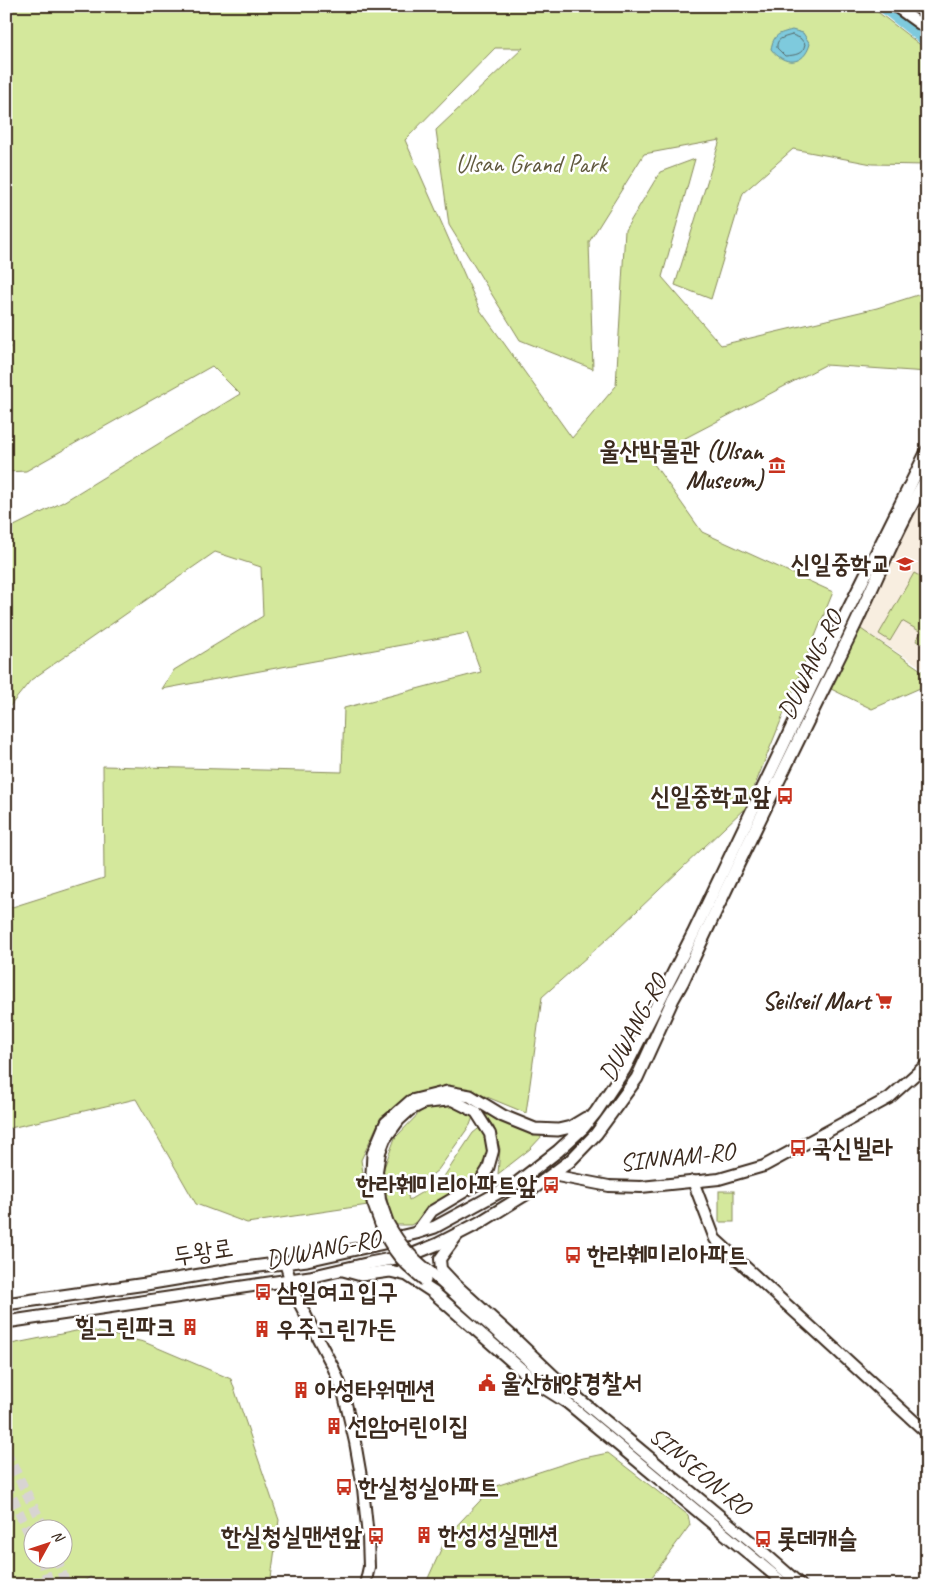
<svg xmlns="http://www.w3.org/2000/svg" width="933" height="1591" font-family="Caveat,'Poor Story',sans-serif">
  <rect width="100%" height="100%" fill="#fff"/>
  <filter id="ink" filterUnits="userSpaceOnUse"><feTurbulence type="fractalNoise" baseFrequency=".02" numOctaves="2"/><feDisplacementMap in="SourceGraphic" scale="10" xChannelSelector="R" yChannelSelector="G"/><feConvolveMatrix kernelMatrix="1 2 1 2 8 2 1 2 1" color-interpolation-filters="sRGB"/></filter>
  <g filter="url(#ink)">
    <path fill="#f8eee0" d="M 915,498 L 927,503 L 927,671 L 855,625 Z"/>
    <g fill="#d4e89c" stroke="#88895d" fill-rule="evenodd">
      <path d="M 6,6 L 870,6 L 927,50 L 927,163 L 925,165 L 872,164 L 793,149 L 743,193 L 711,299 L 675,285 L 720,140 L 644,154 L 589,242 L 593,369 L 520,340 L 449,225 L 436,130 L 523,48 L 495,48 L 405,140 L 480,310 L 572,438 L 616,386 L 625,230 L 660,172 L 695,159 L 662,277 L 721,345 L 877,308 L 927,292 L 927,372 L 825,365 L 649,457 L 702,532 L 833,592 L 746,807 L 616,931 L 542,997 L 526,1113 L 470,1090 L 414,1095 L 381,1117 L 361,1160 L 368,1205 L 247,1223 L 196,1204 L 136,1099 L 6,1129 L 6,909 L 104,878 L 103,766 L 342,772 L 344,708 L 481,672 L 467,633 L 162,689 L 174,670 L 263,616 L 261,567 L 215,552 L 31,680 L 6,711 L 6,619 L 9,616 L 6,607 L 6,530 L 63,502 L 240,394 L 212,366 L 26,471 L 6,472 L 6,350 L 11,347 L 6,346 Z"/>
      <path d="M 914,573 L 925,579 L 927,576 L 927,646 L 916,641 L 921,632 L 902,621 L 890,641 L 879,634 Z"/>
      <path d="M 855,625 L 927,674 L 927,685 L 872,709 L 825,686 Z"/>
      <path d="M 444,1101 L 473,1117 L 470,1125 L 438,1170 L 423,1182 L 407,1192 L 409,1200 L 441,1181 L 473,1133 L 482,1126 L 489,1145 L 487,1163 L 476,1180 L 436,1202 L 424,1217 L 411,1225 L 395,1225 L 389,1209 L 382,1173 L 395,1138 L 425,1107 Z"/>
      <path d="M 478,1106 L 543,1135 L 530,1149 L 498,1174 L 500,1149 L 494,1127 Z"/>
      <rect x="719" y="1191" width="15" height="31"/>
      <path d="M 86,1329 L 144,1342 L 231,1379 L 279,1520 L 270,1585 L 101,1585 L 90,1577 L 79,1585 L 6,1585 L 6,1345 ZM 32,1528 L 62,1528 L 62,1558 L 32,1558 Z"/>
      <path d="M 608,1453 L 688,1515 L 690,1525 L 646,1585 L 425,1585 L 447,1536 L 493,1487 L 579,1459 Z"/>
    </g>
    <path fill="#7ecadd" stroke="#638a91" d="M 792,30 L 803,33 L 810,44 C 804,66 784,66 771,49 C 774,34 778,34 792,30 Z"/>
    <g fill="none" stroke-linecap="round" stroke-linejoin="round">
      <path stroke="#566a6a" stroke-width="1" d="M 792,35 L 800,38 L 805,44 C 803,55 795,55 785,56 L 777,48 C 776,38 783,38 792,35 Z"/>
      <path stroke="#7ecadd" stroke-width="14" d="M 884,6 L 927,40"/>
      <g stroke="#d8d4d2" stroke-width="10" stroke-dasharray="10 5" stroke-linecap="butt">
        <path d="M 6,1452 L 44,1528"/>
        <path d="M 6,1484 L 32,1540"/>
        <path d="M 41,1558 L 50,1585"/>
        <path d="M 57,1558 L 66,1585"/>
      </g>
      <g stroke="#3b2a1e" stroke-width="14">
        <g id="secondary">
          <path d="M 895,6 L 927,29"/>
          <path d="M 552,1175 L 609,1186 L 641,1187 L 719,1179 L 764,1166 L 889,1098 L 927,1064"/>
          <path d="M 693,1181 L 715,1239 L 927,1433"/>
          <path d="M 388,1223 L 380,1200 L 377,1171 L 380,1152 L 385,1139 L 399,1120 L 410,1110 L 424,1103 L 452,1100 L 476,1112 L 490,1134 L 493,1151 L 488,1169 L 479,1183 L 432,1211 L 416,1233"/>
          <path d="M 459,1233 L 440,1259 L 441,1269 L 456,1285 L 511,1335 L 571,1392 L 761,1550 L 801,1585"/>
          <path d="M 285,1263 L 295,1295 L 333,1367 L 343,1391 L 355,1442 L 363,1488 L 368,1537 L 369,1567 L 365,1585"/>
          <path d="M 430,1272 L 539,1370"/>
          <path d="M 565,1401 L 786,1585"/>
        </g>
      </g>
      <g stroke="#3b2a1e" stroke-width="15">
        <g id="primary">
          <path d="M 381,1224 L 373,1202 L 372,1173 L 373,1154 L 386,1123 L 411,1101 L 447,1092 L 470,1096 L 503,1116 L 535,1129 L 558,1130 L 571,1127 L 586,1118"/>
          <path d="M 343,1270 L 361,1275 L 390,1271 L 407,1275 L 433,1292 L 538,1384 L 565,1401"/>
          <path d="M 6,1304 L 146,1284 L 236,1269 L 307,1260 L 384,1243 L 399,1237 L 416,1233 L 435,1227 L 518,1182 L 558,1151 L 583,1128 L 596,1112 L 624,1070 L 693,934 L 846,614 L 927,451"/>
          <path d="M 6,1322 L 310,1277 L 370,1263 L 411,1255 L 438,1244 L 479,1223 L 526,1194 L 570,1161 L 596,1134 L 637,1078 L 673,999 L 683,981 C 738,862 796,745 854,627 C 878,577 898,525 927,478"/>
        </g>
      </g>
      <use href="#secondary" stroke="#fff" stroke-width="10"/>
      <use href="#primary" stroke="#fff" stroke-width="11"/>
      <g stroke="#3b2a1e" stroke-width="14" stroke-linecap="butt">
        <path id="secondary-bridge" d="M 388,1223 C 400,1245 411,1257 430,1272"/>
      </g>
      <g stroke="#3b2a1e" stroke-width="15" stroke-linecap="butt">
        <path id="primary-bridge" d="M 381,1224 C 391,1250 404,1263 425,1280"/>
      </g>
      <use href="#secondary-bridge" stroke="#fff" stroke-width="10"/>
      <use href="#primary-bridge" stroke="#fff" stroke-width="11"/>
    </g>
  </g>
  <defs>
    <g id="museum-bare" transform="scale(1.35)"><path d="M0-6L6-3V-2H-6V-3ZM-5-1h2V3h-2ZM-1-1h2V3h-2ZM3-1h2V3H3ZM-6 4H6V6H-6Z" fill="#c8321e" stroke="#fff" stroke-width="2.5" paint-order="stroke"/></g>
    <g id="school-bare" transform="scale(1.35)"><path d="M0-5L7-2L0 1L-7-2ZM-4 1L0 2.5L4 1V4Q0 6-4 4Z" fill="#c8321e" stroke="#fff" stroke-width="2.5" paint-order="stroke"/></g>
    <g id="bus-bare" transform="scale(1.35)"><path d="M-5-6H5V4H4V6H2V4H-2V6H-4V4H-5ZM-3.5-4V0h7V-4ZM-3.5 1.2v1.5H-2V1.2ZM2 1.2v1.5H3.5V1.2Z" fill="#c8321e" stroke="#fff" stroke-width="2.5" paint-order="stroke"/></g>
    <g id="supermarket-bare" transform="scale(1.35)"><path d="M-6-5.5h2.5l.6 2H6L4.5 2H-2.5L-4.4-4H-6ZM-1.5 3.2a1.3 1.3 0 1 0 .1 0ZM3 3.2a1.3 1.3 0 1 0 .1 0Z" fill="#c8321e" stroke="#fff" stroke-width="2.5" paint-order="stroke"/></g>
    <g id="building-bare" transform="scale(1.35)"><path d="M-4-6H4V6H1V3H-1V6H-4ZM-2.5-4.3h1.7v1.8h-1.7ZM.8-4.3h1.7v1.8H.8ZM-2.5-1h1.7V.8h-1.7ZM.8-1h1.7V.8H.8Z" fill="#c8321e" stroke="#fff" stroke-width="2.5" paint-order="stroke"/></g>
    <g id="civic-bare" transform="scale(1.35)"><path d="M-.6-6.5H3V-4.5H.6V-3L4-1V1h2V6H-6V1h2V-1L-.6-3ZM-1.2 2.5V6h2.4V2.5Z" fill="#c8321e" stroke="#fff" stroke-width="2.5" paint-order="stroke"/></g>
  </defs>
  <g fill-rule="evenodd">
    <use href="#museum-bare" x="777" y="465"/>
    <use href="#school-bare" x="905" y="564"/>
    <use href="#bus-bare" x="785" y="796"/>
    <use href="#supermarket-bare" x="884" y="1001"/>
    <use href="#bus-bare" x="798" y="1148"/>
    <use href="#bus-bare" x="551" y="1185"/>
    <use href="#bus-bare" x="573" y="1255"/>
    <use href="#bus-bare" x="263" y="1292"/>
    <use href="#building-bare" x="190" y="1327"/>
    <use href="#building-bare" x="262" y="1329"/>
    <use href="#civic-bare" x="487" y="1383"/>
    <use href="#building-bare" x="301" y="1390"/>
    <use href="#building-bare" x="334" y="1426"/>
    <use href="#bus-bare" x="344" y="1487"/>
    <use href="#building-bare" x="424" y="1535"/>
    <use href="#bus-bare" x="376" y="1536"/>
    <use href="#bus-bare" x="763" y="1539"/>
  </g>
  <g text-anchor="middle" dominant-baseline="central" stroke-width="5" stroke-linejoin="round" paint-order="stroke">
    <g font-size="25" fill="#615a3e" stroke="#fff">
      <text x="531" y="164">Ulsan Grand Park</text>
    </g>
    <g font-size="25" font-weight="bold" fill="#3b2a1e" stroke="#fff" text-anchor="start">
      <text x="763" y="451" text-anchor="end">울산박물관 (Ulsan<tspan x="763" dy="29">Museum)</tspan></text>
      <text x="891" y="564" text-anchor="end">신일중학교</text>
      <text x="771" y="796" text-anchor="end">신일중학교앞</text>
      <text x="870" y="1001" text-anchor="end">Seilseil Mart</text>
      <text x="812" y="1148">국신빌라</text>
      <text x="537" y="1185" text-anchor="end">한라훼미리아파트앞</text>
      <text x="587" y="1255">한라훼미리아파트</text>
      <text x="277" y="1292">삼일여고입구</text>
      <text x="176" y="1327" text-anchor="end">힐그린파크</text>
      <text x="276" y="1329">우주그린가든</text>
      <text x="501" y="1383">울산해양경찰서</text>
      <text x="315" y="1390">아성타워멘션</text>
      <text x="348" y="1426">선암어린이집</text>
      <text x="358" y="1487">한실청실아파트</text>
      <text x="438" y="1535">한성성실멘션</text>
      <text x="362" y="1536" text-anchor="end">한실청실맨션앞</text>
      <text x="777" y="1539">롯데캐슬</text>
    </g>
    <g font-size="25" fill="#3b2a1e" stroke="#fff">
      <text transform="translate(810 665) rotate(-64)">DUWANG-RO</text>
      <text transform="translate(633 1028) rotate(-62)">DUWANG-RO</text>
      <text transform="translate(677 1157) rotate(-6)">SINNAM-RO</text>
      <text transform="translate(323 1249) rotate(-11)">DUWANG-RO</text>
      <text transform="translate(203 1252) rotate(-9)">두왕로</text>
      <text transform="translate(700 1471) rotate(40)">SINSEON-RO</text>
    </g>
  </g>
  <rect width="933" height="1591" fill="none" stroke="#fff" stroke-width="25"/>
  <rect x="12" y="12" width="908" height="1566" fill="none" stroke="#3b2a1e" stroke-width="2" filter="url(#ink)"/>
  <g transform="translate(48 1544) rotate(50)"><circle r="24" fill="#ffffff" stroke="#b1aaa5"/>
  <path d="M0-4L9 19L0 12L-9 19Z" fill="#c8321e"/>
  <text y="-8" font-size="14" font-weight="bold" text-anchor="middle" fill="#3b2a1e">N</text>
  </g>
</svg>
